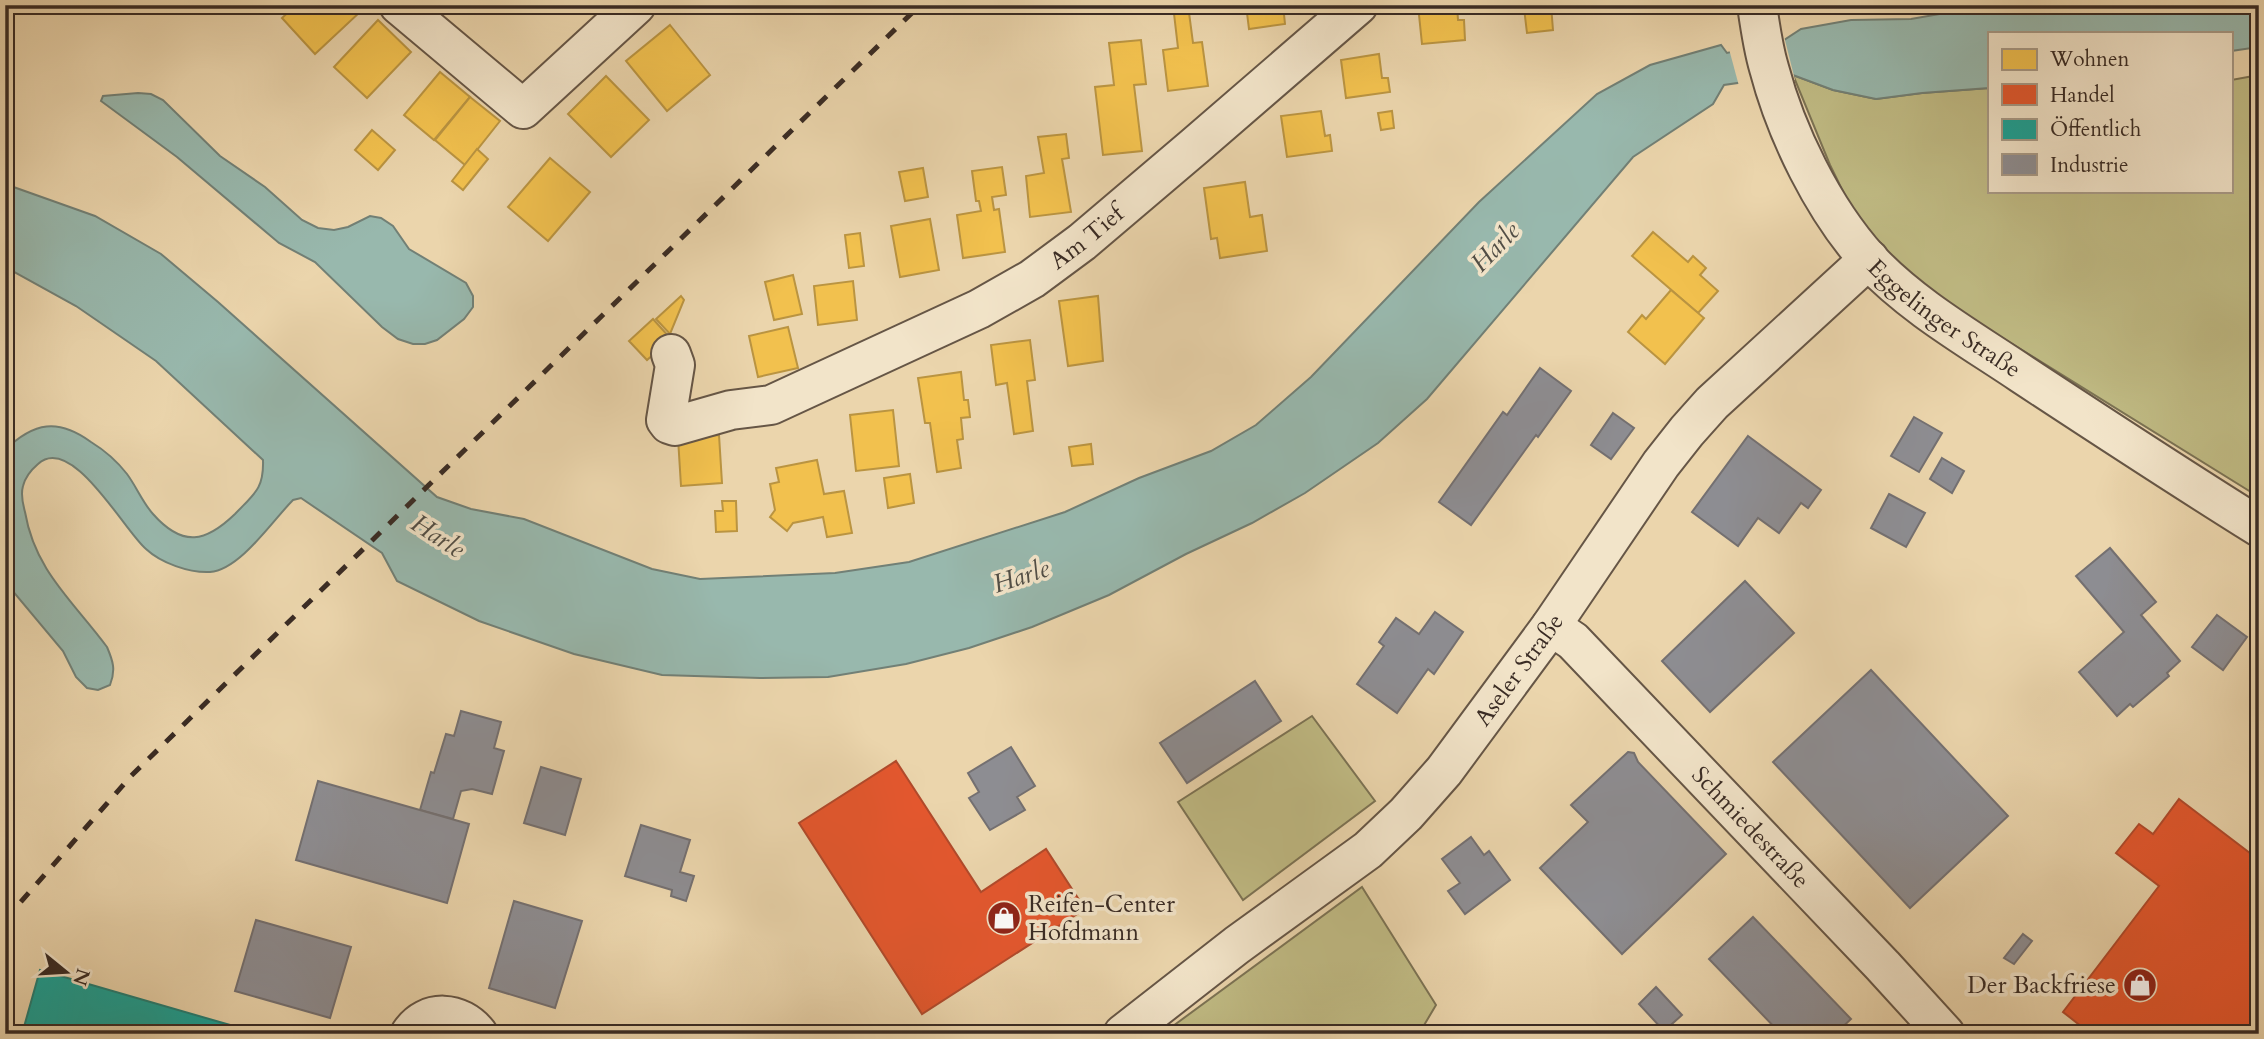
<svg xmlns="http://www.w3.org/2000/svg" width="2264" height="1039" font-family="Cardo,serif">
  <rect width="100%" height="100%" fill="#ebd5ac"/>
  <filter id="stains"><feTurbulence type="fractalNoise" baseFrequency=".00286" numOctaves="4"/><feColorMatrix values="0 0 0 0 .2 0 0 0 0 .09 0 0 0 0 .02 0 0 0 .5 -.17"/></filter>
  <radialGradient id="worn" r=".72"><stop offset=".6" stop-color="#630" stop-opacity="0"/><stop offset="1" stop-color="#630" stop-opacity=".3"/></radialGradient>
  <g fill="#c0bb84" stroke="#7c7354" stroke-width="2">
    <path d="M 1793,75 L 1833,90 L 1876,99 L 1922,93 L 1989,88 L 1989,191 L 2231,191 L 2231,80 L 2259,75 L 2259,497 L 1951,306 L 1913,277 L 1860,226 L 1830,165 Z"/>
    <path d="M 1312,716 L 1375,801 L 1243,900 L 1178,802 Z"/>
    <path d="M 1362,887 L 1436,1005 L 1420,1032 L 1416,1034 L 1177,1034 L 1173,1026 Z"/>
  </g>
  <g fill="#98b8ad" stroke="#728076" stroke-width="2">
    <path d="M 1991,5 L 2259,5 L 2259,47 L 2231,51 L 2231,33 L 1989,33 L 1989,88 L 1922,93 L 1876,99 L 1833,90 L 1793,75 L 1724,85 L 1713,104 L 1633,157 L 1427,399 L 1378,443 L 1305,493 L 1252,523 L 1186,554 L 1109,595 L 1032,627 L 969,648 L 906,664 L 828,677 L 760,678 L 662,675 L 574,654 L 479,621 L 397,581 L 382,553 L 301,498 L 293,500 C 273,520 240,570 210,572 C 189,573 161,563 146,549 C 125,532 72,433 38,464 C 31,470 25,478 23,486 C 21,493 23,505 25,512 C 35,571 73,601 107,647 C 113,661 116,670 110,685 L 98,690 L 87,688 L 76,677 L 63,651 L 11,589 L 5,578 L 5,450 C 34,422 58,418 91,442 C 104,450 117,461 127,474 C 136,486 143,503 153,514 C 183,548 206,542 235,514 C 254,494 264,489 263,460 L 156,361 L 76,306 L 5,267 L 5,184 L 95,216 L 161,254 L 218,302 L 437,497 L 471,509 L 524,519 L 652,569 L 700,579 L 835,573 L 909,562 L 1065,512 L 1139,478 L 1211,451 L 1256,425 L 1311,377 L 1479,202 L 1597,94 L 1650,65 L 1721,45 L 1727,53 L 1784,40 L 1801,29 L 1851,20 L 1911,19 Z"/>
    <path d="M 138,93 L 151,94 L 163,100 L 220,156 L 265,187 L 302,220 L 318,228 L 334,230 L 348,227 L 370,216 L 381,218 L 393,226 L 409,249 L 466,283 L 473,296 L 473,307 L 464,319 L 437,340 L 425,344 L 413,344 L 398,339 L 382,327 L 315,262 L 279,243 L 177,157 L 101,101 L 103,96 Z"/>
  </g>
  <path fill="#ebd5ac" d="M 1784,36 L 1795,80 L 1739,86 L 1729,49 Z"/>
  <g fill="#f2c14e" stroke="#ba9441" stroke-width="2">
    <path d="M 296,5 L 354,5 L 360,12 L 315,54 L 282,18 Z"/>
    <path d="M 1173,5 L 1188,5 L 1193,43 L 1202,42 L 1208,86 L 1168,91 L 1163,50 L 1178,48 Z"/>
    <path d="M 1246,5 L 1283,5 L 1285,24 L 1249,29 Z"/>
    <path d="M 1418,5 L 1457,5 L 1458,20 L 1464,20 L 1465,40 L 1422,44 Z"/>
    <path d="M 1551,5 L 1553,30 L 1527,33 L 1524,8 Z"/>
    <path d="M 378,20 L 411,52 L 367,98 L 334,67 Z"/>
    <path d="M 670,25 L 710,75 L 667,111 L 626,61 Z"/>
    <path d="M 1141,40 L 1146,84 L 1134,85 L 1142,151 L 1103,155 L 1095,87 L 1114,85 L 1109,43 Z"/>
    <path d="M 1379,54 L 1382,78 L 1388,78 L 1390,92 L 1346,98 L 1341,60 Z"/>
    <path d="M 440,72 L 470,97 L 434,140 L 404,115 Z"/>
    <path d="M 606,76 L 649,120 L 611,157 L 568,114 Z"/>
    <path d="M 470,97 L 500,121 L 465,165 L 435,140 Z"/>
    <path d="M 1321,111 L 1325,136 L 1330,135 L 1332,151 L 1287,157 L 1281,116 Z"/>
    <path d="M 1392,111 L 1394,128 L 1381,130 L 1378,113 Z"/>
    <path d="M 372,130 L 395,150 L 378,170 L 355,150 Z"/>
    <path d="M 1066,134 L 1069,158 L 1062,159 L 1071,212 L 1030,217 L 1026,176 L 1044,173 L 1038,137 Z"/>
    <path d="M 477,149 L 488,159 L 463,190 L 452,181 Z"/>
    <path d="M 550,158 L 590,192 L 548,241 L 508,207 Z"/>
    <path d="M 1002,167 L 1006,195 L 992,197 L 994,210 L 999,209 L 1005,252 L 963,258 L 957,215 L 981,211 L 979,201 L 976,201 L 972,171 Z"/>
    <path d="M 923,168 L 928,197 L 905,201 L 899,172 Z"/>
    <path d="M 1245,182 L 1250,217 L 1262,215 L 1267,251 L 1220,258 L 1217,238 L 1211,239 L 1204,188 Z"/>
    <path d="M 930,219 L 939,270 L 900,277 L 891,226 Z"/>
    <path d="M 1653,232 L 1688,262 L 1693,256 L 1706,268 L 1700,275 L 1718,291 L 1698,313 L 1632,256 Z"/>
    <path d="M 860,233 L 864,266 L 849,268 L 845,235 Z"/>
    <path d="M 793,275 L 802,314 L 774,320 L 765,282 Z"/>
    <path d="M 853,281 L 857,320 L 818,325 L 814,286 Z"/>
    <path d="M 1671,290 L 1704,318 L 1665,364 L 1628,332 L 1642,315 L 1646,319 Z"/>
    <path d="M 681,296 L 684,300 L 670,334 L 656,319 Z"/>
    <path d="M 1098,296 L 1103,361 L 1068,366 L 1059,301 Z"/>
    <path d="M 653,319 L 671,339 L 647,360 L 629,341 Z"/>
    <path d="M 788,327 L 798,368 L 758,377 L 749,336 Z"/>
    <path d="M 1030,340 L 1035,380 L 1027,381 L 1033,431 L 1014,434 L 1007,383 L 996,385 L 991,345 Z"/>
    <path d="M 961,372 L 964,400 L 968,400 L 970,417 L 961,418 L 963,439 L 957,440 L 961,468 L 937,472 L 930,423 L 925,423 L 918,378 Z"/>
    <path d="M 893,410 L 899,466 L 856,471 L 850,415 Z"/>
    <path d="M 719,435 L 722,483 L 681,486 L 678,438 Z"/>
    <path d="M 1091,444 L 1093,464 L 1072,466 L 1069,447 Z"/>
    <path d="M 817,460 L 824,494 L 844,491 L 852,533 L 827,537 L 823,517 L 793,523 L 787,531 L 770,517 L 775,510 L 770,484 L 779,482 L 776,468 Z"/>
    <path d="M 910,474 L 914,503 L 888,508 L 884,478 Z"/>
    <path d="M 722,501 L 736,501 L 737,531 L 716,532 L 715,511 L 723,511 Z"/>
  </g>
  <g fill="#e4572e" stroke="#b14a2b" stroke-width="2">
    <path d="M 896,761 L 981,892 L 1046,849 L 1085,909 L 922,1014 L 799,823 Z"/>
    <path d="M 2179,799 L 2259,860 L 2259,1034 L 2091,1034 L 2063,1012 L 2159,886 L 2116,853 L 2139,824 L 2153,834 Z"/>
  </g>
  <path fill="#17a398" stroke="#217f75" stroke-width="2" d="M 40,970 L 230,1025 L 227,1034 L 22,1034 Z"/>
  <g fill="#8d8d92" stroke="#747071" stroke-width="2">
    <path d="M 1540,368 L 1571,391 L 1538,437 L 1536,435 L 1471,525 L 1439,502 L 1503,412 L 1507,415 Z"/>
    <path d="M 1613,413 L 1634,428 L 1611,459 L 1591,445 Z"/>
    <path d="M 1914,417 L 1942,433 L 1919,472 L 1891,456 Z"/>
    <path d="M 1748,436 L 1821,490 L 1808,508 L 1801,503 L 1779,533 L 1758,518 L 1738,546 L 1692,512 Z"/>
    <path d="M 1942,458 L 1964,471 L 1952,493 L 1930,479 Z"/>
    <path d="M 1889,494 L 1925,513 L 1906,547 L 1871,528 Z"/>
    <path d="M 2110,548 L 2156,602 L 2141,615 L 2180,661 L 2167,673 L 2169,676 L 2133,707 L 2130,704 L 2117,716 L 2079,672 L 2124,632 L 2076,576 Z"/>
    <path d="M 1745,581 L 1794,633 L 1710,712 L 1662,661 Z"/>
    <path d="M 1435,612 L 1463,632 L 1434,674 L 1428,669 L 1397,713 L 1357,684 L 1384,646 L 1379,642 L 1396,618 L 1419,634 Z"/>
    <path d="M 2217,615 L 2247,637 L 2223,670 L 2192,647 Z"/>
    <path d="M 1871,670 L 2008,816 L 1910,908 L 1773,762 Z"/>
    <path d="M 1255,681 L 1281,721 L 1187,783 L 1160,743 Z"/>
    <path d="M 461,711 L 501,722 L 494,748 L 504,751 L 492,794 L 472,789 L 461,791 L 453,819 L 420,810 L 431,772 L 434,773 L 446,734 L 454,736 Z"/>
    <path d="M 1011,747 L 1035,786 L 1017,797 L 1025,810 L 990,830 L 969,798 L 979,792 L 968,773 Z"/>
    <path d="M 1628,752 L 1634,753 L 1638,762 L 1726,854 L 1622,954 L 1540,868 L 1588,822 L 1571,805 Z"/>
    <path d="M 541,767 L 581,779 L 565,835 L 524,823 Z"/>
    <path d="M 318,781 L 469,824 L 447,903 L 296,860 Z"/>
    <path d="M 641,825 L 690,840 L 680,872 L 694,876 L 686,901 L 671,896 L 672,890 L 625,876 Z"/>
    <path d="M 1471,837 L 1484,855 L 1489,851 L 1510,880 L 1465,914 L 1448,891 L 1460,883 L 1442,859 Z"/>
    <path d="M 514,901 L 582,921 L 555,1008 L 489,988 Z"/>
    <path d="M 1753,917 L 1851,1019 L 1835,1034 L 1781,1034 L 1709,959 Z"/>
    <path d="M 256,920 L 351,947 L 330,1018 L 235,991 Z"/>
    <path d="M 2023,934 L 2032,941 L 2014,964 L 2004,958 Z"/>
    <path d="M 1656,987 L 1682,1015 L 1664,1031 L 1639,1004 Z"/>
  </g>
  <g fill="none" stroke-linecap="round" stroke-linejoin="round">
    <g stroke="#665646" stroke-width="42">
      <g id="minor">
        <path d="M 399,5 L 523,109 L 636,5"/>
        <path id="s1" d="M 1757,5 C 1760,26 1763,48 1769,68 C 1786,133 1823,209 1869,260 C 1912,306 1970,339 2022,374 C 2101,426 2179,477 2259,527"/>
        <path id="s2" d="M 671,354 L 675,365 L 666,420 L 669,424 L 675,426 L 731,410 L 771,405 L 979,309 L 1032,279 L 1082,242 L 1195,146 L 1358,5"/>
        <path id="s3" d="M 1551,626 L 1573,641 L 1883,966 L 1945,1034"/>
        <path d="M 410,1034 C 427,1008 460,1011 478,1034"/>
        <path id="s4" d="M 1123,1034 L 1237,945 L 1368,850 L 1406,814 L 1444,771 L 1551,626 L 1661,464 L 1687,431 L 1712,403 L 1869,259"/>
      </g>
    </g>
    <use href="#minor" stroke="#f2e4c9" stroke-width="38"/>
    <path stroke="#392b24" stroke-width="5" stroke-dasharray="12 12" stroke-linecap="butt" d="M 5,920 L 131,776 L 920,5"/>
  </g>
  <defs>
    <g id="shop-disc" transform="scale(1.75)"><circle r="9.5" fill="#8f2418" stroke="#f2e4c9"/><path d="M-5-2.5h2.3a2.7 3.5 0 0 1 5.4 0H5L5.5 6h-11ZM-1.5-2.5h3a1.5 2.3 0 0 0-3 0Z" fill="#fff"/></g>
  </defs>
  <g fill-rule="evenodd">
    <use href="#shop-disc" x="1004" y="918"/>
    <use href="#shop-disc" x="2140" y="985"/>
  </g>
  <g text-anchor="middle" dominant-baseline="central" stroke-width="7" stroke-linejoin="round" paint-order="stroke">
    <g font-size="24" fill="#392b24" stroke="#f2e4c9">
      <text stroke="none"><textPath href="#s2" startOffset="536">Am Tief</textPath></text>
      <text stroke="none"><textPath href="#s1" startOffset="378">Eggelinger Straße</textPath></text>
      <text stroke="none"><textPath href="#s4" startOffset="542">Aseler Straße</textPath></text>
      <text stroke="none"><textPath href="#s3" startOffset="284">Schmiedestraße</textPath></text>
    </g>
    <g font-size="24" fill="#392b24" stroke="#f2e4c9" text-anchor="start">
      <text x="1028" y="904">Reifen-Center<tspan x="1028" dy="28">Hofdmann</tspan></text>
      <text x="2116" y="985" text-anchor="end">Der Backfriese</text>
    </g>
    <g font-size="26" font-style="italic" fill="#514e46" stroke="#f2e4c9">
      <text transform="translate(1495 247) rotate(-46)">Harle</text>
      <text transform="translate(438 536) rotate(33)">Harle</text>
      <text transform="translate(1021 576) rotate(-18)">Harle</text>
    </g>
  </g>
  <rect width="2264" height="1039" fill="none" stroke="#ebd5ac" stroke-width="28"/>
  <rect x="7" y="7" width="2250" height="1025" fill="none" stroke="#392b24" stroke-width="3.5"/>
  <rect x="14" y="14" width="2236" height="1011" fill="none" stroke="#392b24" stroke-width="2"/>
  <rect x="1988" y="32" width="245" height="161" fill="#f2e4c9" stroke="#a89a87" stroke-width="2"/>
  <rect x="2002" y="49" width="35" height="21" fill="#f2c14e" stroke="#a89a87" stroke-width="2"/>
  <text x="2050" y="66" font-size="21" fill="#392b24">Wohnen</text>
  <rect x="2002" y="84" width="35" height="21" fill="#e4572e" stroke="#a89a87" stroke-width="2"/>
  <text x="2050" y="102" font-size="21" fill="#392b24">Handel</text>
  <rect x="2002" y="119" width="35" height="21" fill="#17a398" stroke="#a89a87" stroke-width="2"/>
  <text x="2050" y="136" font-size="21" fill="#392b24">Öffentlich</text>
  <rect x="2002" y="154" width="35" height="21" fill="#8d8d92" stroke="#a89a87" stroke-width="2"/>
  <text x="2050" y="172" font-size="21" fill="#392b24">Industrie</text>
  <g transform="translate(66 972) rotate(108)" stroke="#f2e4c9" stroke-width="5" paint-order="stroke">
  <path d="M0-5L12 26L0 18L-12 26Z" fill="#392b24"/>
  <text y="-10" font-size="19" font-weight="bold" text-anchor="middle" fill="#392b24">N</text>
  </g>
  <rect width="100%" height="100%" filter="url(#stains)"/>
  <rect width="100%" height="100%" fill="url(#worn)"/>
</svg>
